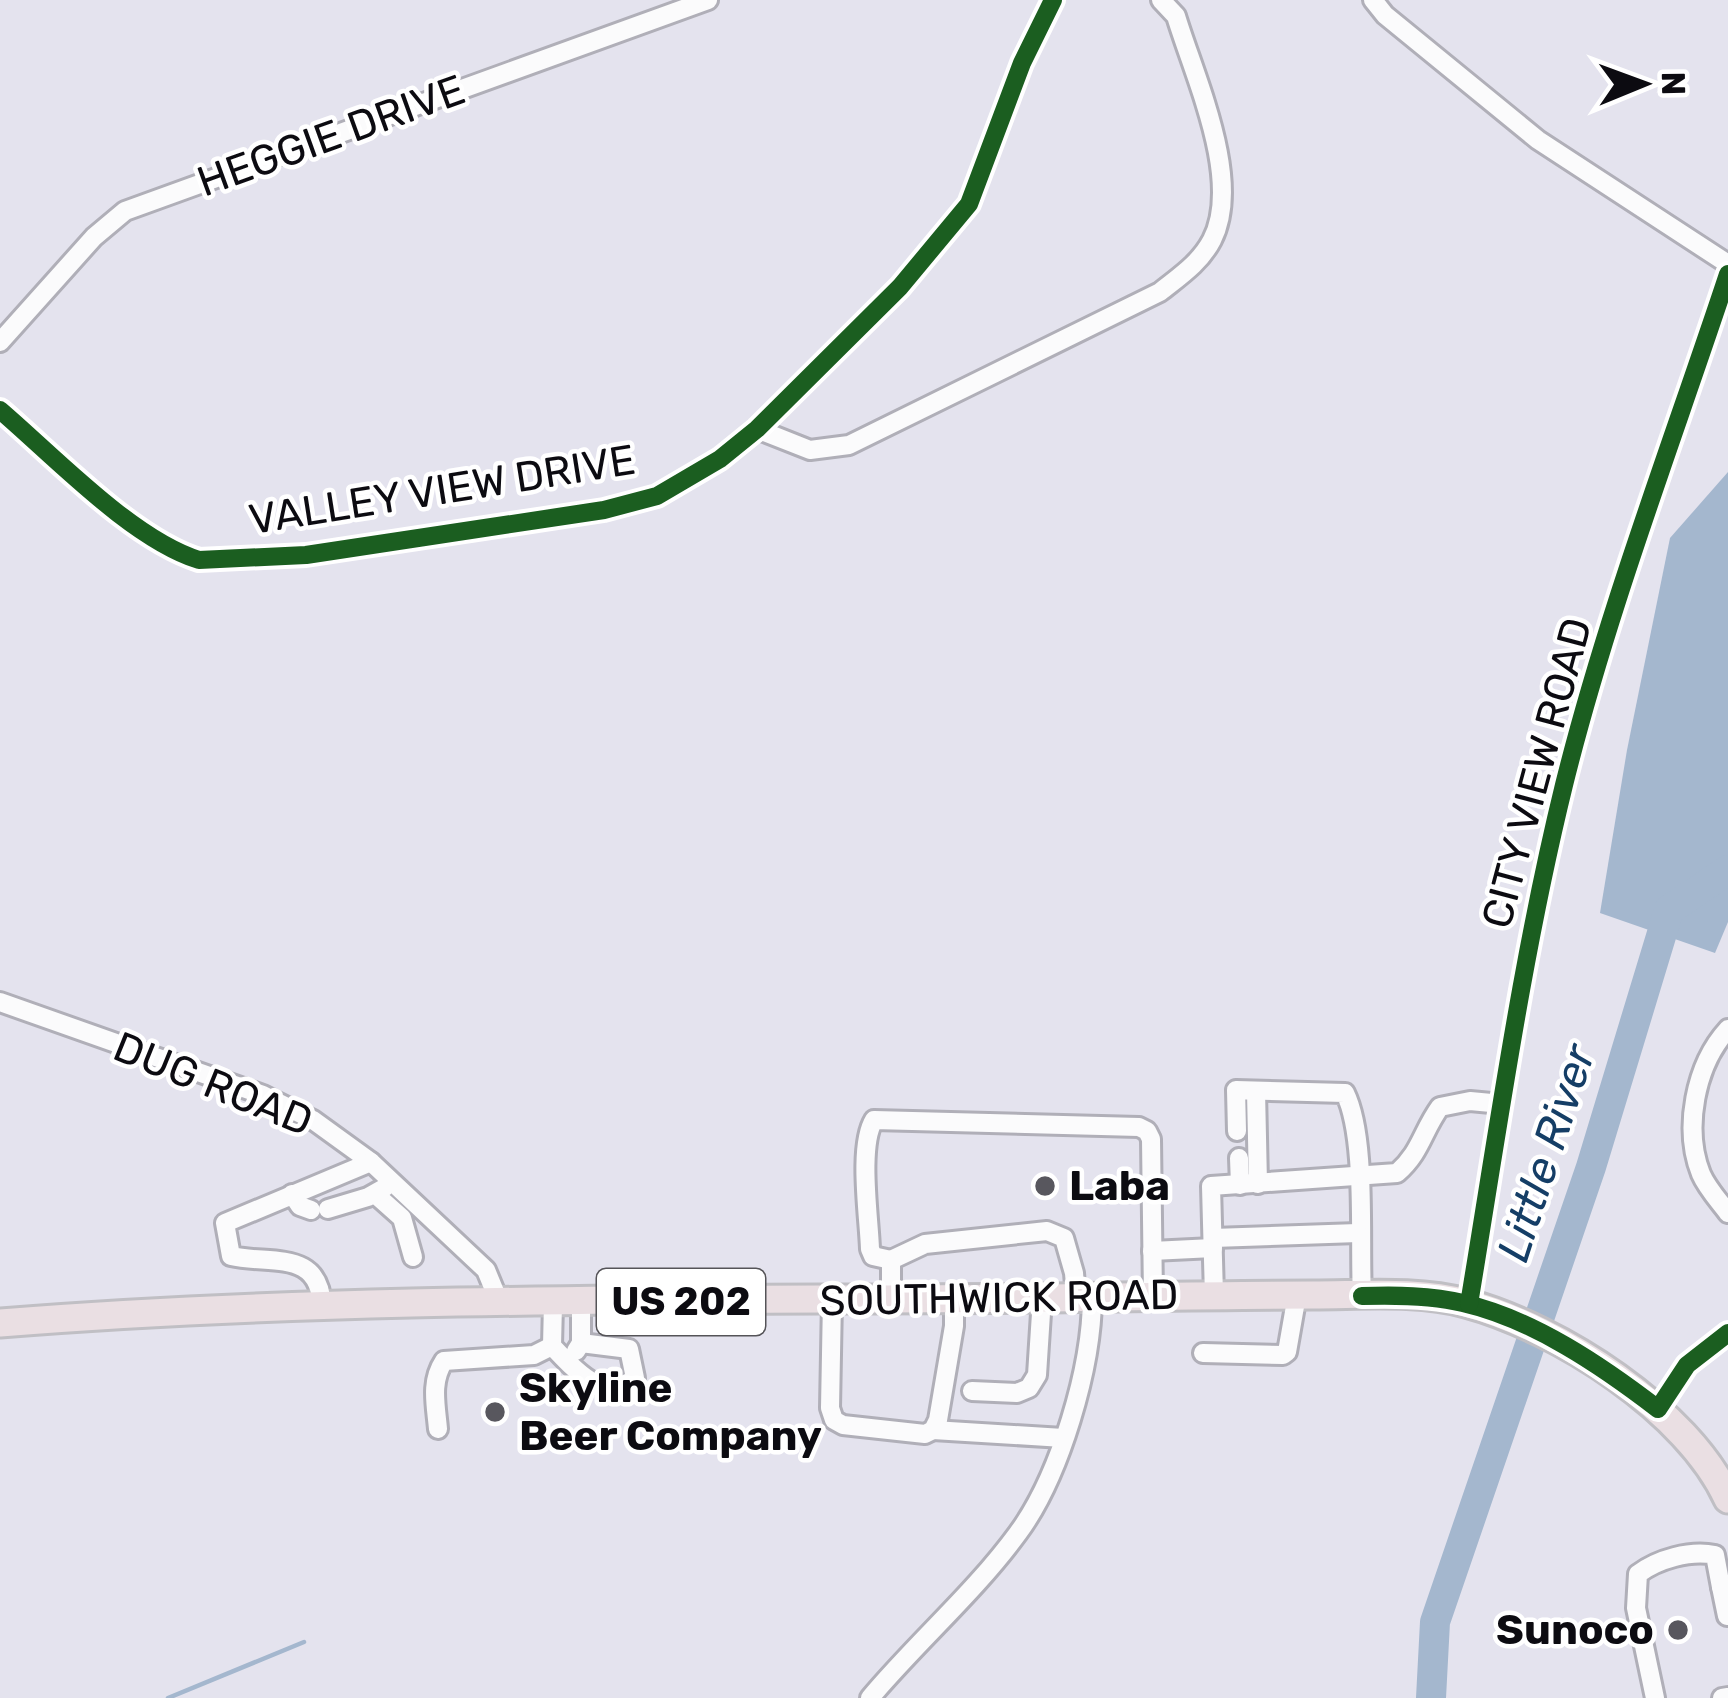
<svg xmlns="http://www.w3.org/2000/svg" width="1728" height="1698" font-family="Rubik,sans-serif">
  <rect width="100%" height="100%" fill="#e4e3ee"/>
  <path fill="#a4b7ce" d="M 1728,472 L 1728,922 L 1715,953 L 1600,913 L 1627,750 L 1670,538 Z"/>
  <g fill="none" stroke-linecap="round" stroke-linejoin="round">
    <path stroke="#a4b7ce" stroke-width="4.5" d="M 168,1698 L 304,1642"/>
    <path stroke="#a4b7ce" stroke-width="30" d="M 1431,1698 L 1435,1622 L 1591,1167 L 1669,910 L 1728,870"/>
    <g stroke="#b0afb8" stroke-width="24">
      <g id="minor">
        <path d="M 1373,0 L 1385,15 L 1538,140 L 1728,264"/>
        <path d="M 0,342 L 94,237 L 125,211 L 708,0"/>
        <path d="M 0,410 C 55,457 132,539 199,560 L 306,555 L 604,510 L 657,496 L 720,459 L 757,429 L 900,287 L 969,204 L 1022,63 L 1053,0"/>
        <path d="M 757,429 L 810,450 L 849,445 L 1160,292 C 1180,276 1200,263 1212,240 C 1243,180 1194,76 1176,16 L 1161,0"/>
        <path d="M 0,1002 L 263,1095 L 313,1120 L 371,1162 L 486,1270 L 500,1304"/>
        <path d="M 1728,1029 C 1695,1065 1683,1129 1701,1174 C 1707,1188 1719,1201 1728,1213"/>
        <path d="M 1256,1091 L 1258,1184"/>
        <path d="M 1237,1131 L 1236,1090 L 1345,1093 C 1367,1138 1359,1240 1362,1296"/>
        <path d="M 1239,1158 L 1240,1185"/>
        <path d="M 292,1194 L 300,1206 L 311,1210"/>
        <path d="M 375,1194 L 402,1218 L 413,1257"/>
        <path d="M 328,1209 L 368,1197 L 384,1188"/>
        <path d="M 1213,1238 L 1358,1233"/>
        <path d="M 1152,1251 L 1213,1248"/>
        <path d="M 891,1260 L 873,1256 L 870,1249 C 869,1217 858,1146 874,1120 L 1139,1127 L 1147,1131 L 1151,1139 L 1153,1297"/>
        <path d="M 1214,1296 L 1211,1186 L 1397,1173 C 1421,1152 1422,1132 1440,1107 L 1470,1101 L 1502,1104"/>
        <path d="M 891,1299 L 891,1260 L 925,1244 L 1047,1231 L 1064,1238 L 1074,1273 L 1076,1297"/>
        <path d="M 832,1300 L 830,1408 L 834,1420 L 843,1425 L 925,1434 L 933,1430 L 938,1420 L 954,1326 L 954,1298"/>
        <path d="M 553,1303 L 552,1346 C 574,1369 603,1404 635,1378 L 629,1349 L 581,1343"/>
        <path d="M 1469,1304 C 1498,1130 1522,956 1564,785 C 1607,612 1672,443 1728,274"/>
        <path d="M 322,1307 C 320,1249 272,1265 231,1256 L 225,1223 L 371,1162"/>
        <path d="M 576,1351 L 581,1343 L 581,1303"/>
        <path d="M 1203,1353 L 1283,1355 L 1287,1352 L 1297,1295"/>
        <path d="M 972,1391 L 1017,1393 L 1029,1388 L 1037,1375 L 1042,1298"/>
        <path d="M 1658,1409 L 1687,1365 L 1728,1333"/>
        <path d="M 438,1429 C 436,1405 430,1382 444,1361 L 534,1355 L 552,1346"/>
        <path d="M 933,1430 L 1063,1438"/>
        <path d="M 1721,1587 L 1727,1616"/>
        <path d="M 870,1698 C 917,1642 975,1592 1018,1533 C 1060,1476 1092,1367 1092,1297"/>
        <path d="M 1655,1698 L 1636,1608 L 1638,1574 C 1658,1559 1690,1550 1715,1555 L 1721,1587 L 1728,1586"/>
        <path d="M 1722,1698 L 1728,1697"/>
      </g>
    </g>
    <g stroke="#c0bfc4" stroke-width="33">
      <path id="highway" d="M 0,1323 C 346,1295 695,1301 1041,1298 C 1132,1297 1222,1295 1313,1295 C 1363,1295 1418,1290 1466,1303 C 1559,1328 1688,1411 1728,1499"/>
    </g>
    <use href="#minor" stroke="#fbfbfc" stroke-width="18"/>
    <use href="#highway" stroke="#eadfe3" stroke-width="27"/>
    <g stroke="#fff" stroke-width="26">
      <g id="cycleway">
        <path d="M 0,410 C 55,457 132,539 199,560 L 306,555 L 604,510 L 657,496 L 720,459 L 757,429 L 900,287 L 969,204 L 1022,63 L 1053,0"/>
        <path d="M 1362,1296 C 1395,1295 1431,1295 1463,1303 C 1533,1319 1602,1366 1658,1409 L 1687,1365 L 1728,1333"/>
        <path d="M 1469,1304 C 1498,1130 1522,956 1564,785 C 1607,612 1672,443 1728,274"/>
      </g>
    </g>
    <use href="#cycleway" stroke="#1b5e20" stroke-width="18"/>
  </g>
  <g fill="#58575e" stroke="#fff" stroke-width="4.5">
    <circle cx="1045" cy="1186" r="12"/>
    <circle cx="495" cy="1412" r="12"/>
    <circle cx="1678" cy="1630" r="12"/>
  </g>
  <g text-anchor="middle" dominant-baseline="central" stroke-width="9" stroke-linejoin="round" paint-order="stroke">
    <rect fill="#fff" stroke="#555458" stroke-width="3" x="597" y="1269" width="168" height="66" rx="9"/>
    <g font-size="39" font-weight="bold" fill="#0c0b11">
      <text x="681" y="1302">US 202</text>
    </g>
    <g font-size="42" fill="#0c0b11" stroke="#fff">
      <text transform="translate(331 136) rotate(-20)">HEGGIE DRIVE</text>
      <text transform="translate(442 490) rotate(-9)">VALLEY VIEW DRIVE</text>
      <text transform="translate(1537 773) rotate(-75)">CITY VIEW ROAD</text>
      <text transform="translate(213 1084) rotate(22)">DUG ROAD</text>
      <text transform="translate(999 1298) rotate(-1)">SOUTHWICK ROAD</text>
    </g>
    <g font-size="42" font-weight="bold" fill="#0c0b11" stroke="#fff" text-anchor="start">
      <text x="1069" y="1186">Laba</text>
      <text x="519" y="1388">Skyline<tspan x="519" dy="48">Beer Company</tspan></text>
      <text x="1654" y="1630" text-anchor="end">Sunoco</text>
    </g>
    <g font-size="45" font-style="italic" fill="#153e66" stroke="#fff">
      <text transform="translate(1546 1153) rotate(-72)">Little River</text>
    </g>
  </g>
  <g transform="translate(1644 84) rotate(89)" stroke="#ffffff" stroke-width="9" paint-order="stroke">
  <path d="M0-9L21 45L0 30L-21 45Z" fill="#0c0b11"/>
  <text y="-18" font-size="33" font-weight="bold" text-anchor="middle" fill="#0c0b11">N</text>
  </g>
</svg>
